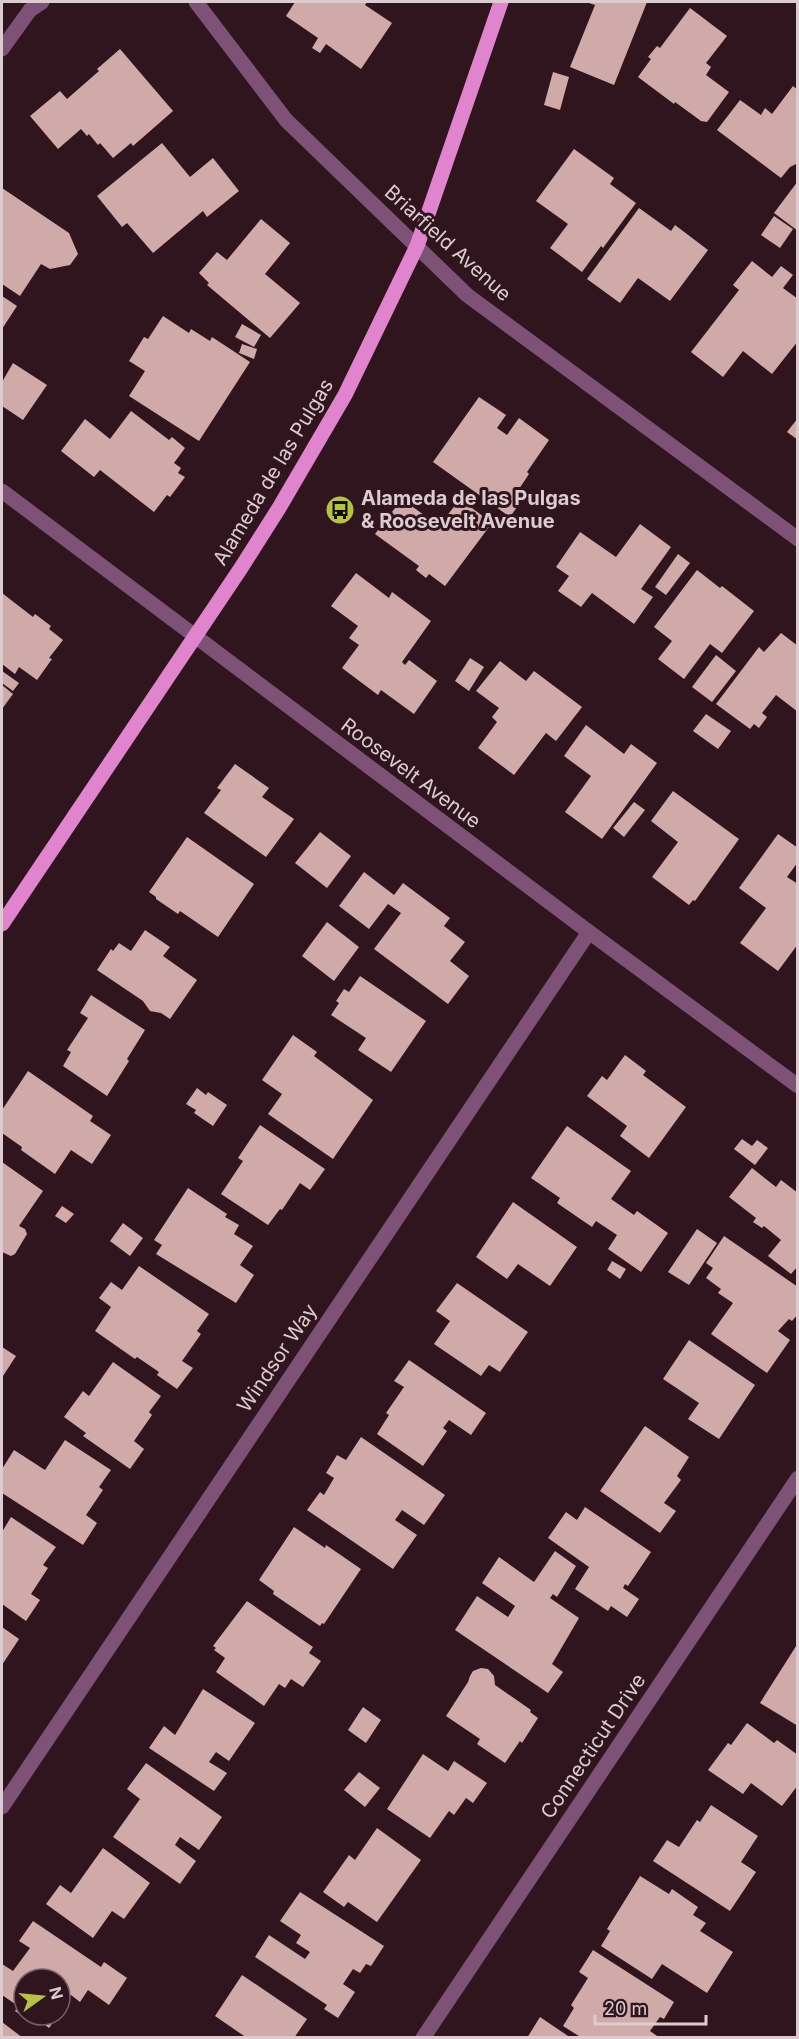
<svg xmlns="http://www.w3.org/2000/svg" width="799" height="2039" font-family="Inter,sans-serif">
  <rect width="100%" height="100%" fill="#30151f"/>
  <g fill="#d0aaa9">
    <path d="M 295,2 L 367,2 L 365,5 L 392,23 L 361,69 L 326,44 L 320,53 L 312,48 L 318,38 L 286,16 Z"/>
    <path d="M 586,2 L 647,2 L 614,85 L 570,67 L 595,5 Z"/>
    <path d="M 690,8 L 727,36 L 706,63 L 711,67 L 706,75 L 729,92 L 707,122 L 701,121 L 675,102 L 674,104 L 638,77 L 651,59 L 648,57 L 657,46 L 660,48 Z"/>
    <path d="M 120,49 L 173,111 L 133,146 L 131,143 L 113,158 L 100,143 L 98,145 L 89,134 L 87,136 L 81,129 L 58,149 L 30,116 L 60,91 L 67,99 L 99,71 L 97,69 Z"/>
    <path d="M 553,72 L 569,77 L 560,110 L 544,105 Z"/>
    <path d="M 793,86 L 798,90 L 798,163 L 790,167 L 781,178 L 717,130 L 740,100 L 761,115 L 765,108 L 772,114 Z"/>
    <path d="M 162,143 L 190,177 L 213,158 L 239,191 L 207,217 L 203,211 L 153,253 L 127,223 L 122,227 L 97,196 Z"/>
    <path d="M 574,149 L 614,178 L 610,184 L 636,203 L 603,248 L 601,246 L 582,272 L 550,248 L 568,224 L 536,201 Z"/>
    <path d="M 798,181 L 798,231 L 774,213 Z"/>
    <path d="M 2,188 L 69,233 L 78,254 L 70,265 L 50,269 L 41,264 L 20,296 L 2,284 Z"/>
    <path d="M 639,208 L 671,231 L 675,225 L 708,250 L 670,301 L 638,278 L 620,303 L 587,279 Z"/>
    <path d="M 774,216 L 793,229 L 780,248 L 761,235 Z"/>
    <path d="M 261,219 L 290,243 L 265,274 L 300,303 L 270,338 L 207,285 L 209,283 L 199,273 L 217,252 L 227,260 Z"/>
    <path d="M 752,261 L 772,277 L 781,266 L 793,275 L 783,288 L 798,299 L 798,341 L 772,374 L 743,351 L 723,377 L 691,352 L 739,290 L 733,285 Z"/>
    <path d="M 2,296 L 17,306 L 2,329 Z"/>
    <path d="M 163,316 L 189,333 L 191,329 L 210,341 L 212,337 L 250,362 L 199,441 L 129,396 L 145,371 L 129,361 L 144,337 L 148,339 Z"/>
    <path d="M 242,324 L 261,335 L 254,347 L 235,337 Z"/>
    <path d="M 242,344 L 257,349 L 254,359 L 239,353 Z"/>
    <path d="M 13,363 L 47,385 L 23,420 L 2,406 L 2,382 Z"/>
    <path d="M 479,397 L 506,415 L 497,428 L 507,435 L 519,418 L 549,440 L 527,472 L 529,474 L 517,492 L 524,497 L 510,517 L 433,462 Z"/>
    <path d="M 131,411 L 169,440 L 172,437 L 185,448 L 174,463 L 181,468 L 178,473 L 185,477 L 170,497 L 167,495 L 154,512 L 100,470 L 94,477 L 61,451 L 85,419 L 110,439 Z"/>
    <path d="M 798,418 L 798,440 L 787,432 Z"/>
    <path d="M 402,499 L 439,526 L 460,499 L 492,523 L 445,586 L 429,574 L 426,578 L 416,570 L 419,566 L 375,534 Z"/>
    <path d="M 640,524 L 671,547 L 641,589 L 653,597 L 634,624 L 592,593 L 581,607 L 558,591 L 569,576 L 556,567 L 580,532 L 616,557 Z"/>
    <path d="M 678,554 L 690,563 L 666,595 L 655,587 Z"/>
    <path d="M 697,570 L 720,588 L 722,586 L 754,611 L 722,653 L 710,644 L 684,679 L 658,659 L 672,641 L 654,627 Z"/>
    <path d="M 356,573 L 389,598 L 392,592 L 431,621 L 402,662 L 405,665 L 409,660 L 437,681 L 414,714 L 381,690 L 378,695 L 342,668 L 359,645 L 349,638 L 358,626 L 331,606 Z"/>
    <path d="M 2,593 L 33,617 L 35,614 L 51,626 L 49,629 L 63,640 L 49,658 L 52,659 L 37,680 L 19,667 L 15,674 L 2,664 Z"/>
    <path d="M 781,633 L 798,646 L 798,712 L 776,695 L 762,713 L 767,717 L 759,728 L 754,724 L 750,729 L 716,704 L 759,647 L 764,652 Z"/>
    <path d="M 716,655 L 736,671 L 712,702 L 692,687 Z"/>
    <path d="M 470,658 L 484,667 L 469,691 L 455,681 Z"/>
    <path d="M 500,661 L 526,681 L 534,671 L 582,707 L 556,741 L 546,733 L 514,775 L 478,748 L 497,722 L 492,717 L 499,708 L 476,691 Z"/>
    <path d="M 2,671 L 19,683 L 13,691 L 2,683 Z"/>
    <path d="M 2,685 L 13,694 L 2,709 Z"/>
    <path d="M 706,714 L 731,731 L 718,749 L 693,731 Z"/>
    <path d="M 586,725 L 624,754 L 631,744 L 657,763 L 602,839 L 565,812 L 591,776 L 564,756 Z"/>
    <path d="M 235,764 L 269,788 L 262,797 L 294,819 L 266,857 L 204,813 L 221,790 L 217,788 Z"/>
    <path d="M 673,791 L 739,839 L 695,901 L 693,900 L 689,905 L 652,877 L 678,842 L 651,821 Z"/>
    <path d="M 634,802 L 645,810 L 624,837 L 613,828 Z"/>
    <path d="M 320,832 L 351,856 L 327,888 L 295,863 Z"/>
    <path d="M 778,834 L 798,848 L 798,862 L 787,877 L 798,884 L 798,944 L 778,971 L 740,943 L 766,908 L 739,888 Z"/>
    <path d="M 187,837 L 254,884 L 218,937 L 180,911 L 178,914 L 156,899 L 156,897 L 149,892 Z"/>
    <path d="M 364,872 L 394,895 L 403,883 L 450,918 L 444,926 L 465,942 L 450,961 L 469,976 L 448,1004 L 374,949 L 401,913 L 388,904 L 369,929 L 339,906 Z"/>
    <path d="M 327,922 L 359,947 L 334,981 L 302,956 Z"/>
    <path d="M 145,930 L 170,947 L 163,956 L 197,980 L 170,1019 L 161,1013 L 150,1011 L 143,1001 L 97,970 L 111,949 L 113,951 L 119,943 L 131,951 Z"/>
    <path d="M 360,976 L 426,1021 L 391,1072 L 358,1050 L 366,1038 L 331,1015 L 339,1003 L 336,1001 L 344,989 L 349,992 Z"/>
    <path d="M 91,995 L 145,1030 L 127,1059 L 129,1061 L 107,1096 L 63,1066 L 71,1052 L 67,1050 L 88,1018 L 80,1013 Z"/>
    <path d="M 293,1035 L 317,1052 L 314,1056 L 373,1100 L 333,1159 L 268,1114 L 282,1094 L 262,1080 Z"/>
    <path d="M 625,1055 L 646,1071 L 643,1075 L 686,1107 L 649,1158 L 620,1136 L 627,1126 L 587,1096 L 602,1076 L 607,1080 Z"/>
    <path d="M 28,1071 L 93,1116 L 90,1121 L 111,1135 L 92,1164 L 71,1150 L 55,1174 L 21,1150 L 22,1147 L 2,1133 L 2,1110 Z"/>
    <path d="M 197,1088 L 206,1095 L 208,1092 L 227,1105 L 213,1126 L 194,1113 L 196,1110 L 186,1104 Z"/>
    <path d="M 260,1125 L 325,1169 L 310,1190 L 300,1183 L 282,1210 L 280,1209 L 268,1225 L 221,1194 L 243,1161 L 238,1158 Z"/>
    <path d="M 567,1126 L 631,1171 L 611,1199 L 634,1215 L 637,1211 L 668,1233 L 641,1272 L 608,1249 L 617,1235 L 596,1221 L 592,1227 L 557,1203 L 560,1198 L 531,1178 Z"/>
    <path d="M 742,1139 L 752,1146 L 757,1140 L 768,1148 L 755,1165 L 734,1149 Z"/>
    <path d="M 2,1162 L 43,1191 L 19,1226 L 25,1229 L 27,1234 L 15,1254 L 11,1256 L 2,1252 Z"/>
    <path d="M 752,1168 L 776,1187 L 781,1180 L 798,1193 L 798,1266 L 791,1274 L 768,1256 L 781,1240 L 764,1226 L 762,1228 L 753,1222 L 756,1218 L 729,1197 Z"/>
    <path d="M 188,1188 L 227,1214 L 225,1217 L 239,1225 L 234,1234 L 253,1246 L 240,1265 L 254,1275 L 236,1303 L 156,1254 L 162,1245 L 154,1240 Z"/>
    <path d="M 513,1202 L 577,1247 L 550,1286 L 518,1264 L 507,1279 L 476,1257 Z"/>
    <path d="M 62,1206 L 74,1214 L 66,1223 L 55,1216 Z"/>
    <path d="M 123,1223 L 143,1238 L 130,1256 L 110,1241 Z"/>
    <path d="M 697,1229 L 717,1243 L 689,1285 L 668,1272 Z"/>
    <path d="M 724,1236 L 798,1287 L 798,1314 L 792,1321 L 789,1319 L 778,1331 L 790,1340 L 767,1373 L 711,1334 L 733,1303 L 718,1293 L 721,1289 L 706,1278 L 713,1268 L 706,1263 Z"/>
    <path d="M 612,1261 L 626,1269 L 620,1279 L 607,1270 Z"/>
    <path d="M 139,1266 L 209,1314 L 197,1331 L 201,1334 L 182,1361 L 193,1368 L 177,1389 L 157,1375 L 159,1372 L 137,1357 L 135,1359 L 95,1331 L 111,1307 L 99,1298 L 111,1282 L 122,1290 Z"/>
    <path d="M 457,1283 L 528,1332 L 500,1372 L 489,1365 L 481,1376 L 434,1344 L 450,1321 L 436,1311 Z"/>
    <path d="M 689,1340 L 755,1385 L 719,1439 L 688,1419 L 699,1403 L 663,1379 Z"/>
    <path d="M 2,1347 L 16,1356 L 3,1376 L 2,1375 Z"/>
    <path d="M 409,1360 L 486,1413 L 471,1435 L 449,1420 L 443,1428 L 447,1431 L 423,1466 L 377,1434 L 389,1415 L 386,1413 L 404,1387 L 394,1381 Z"/>
    <path d="M 113,1362 L 161,1396 L 149,1412 L 152,1415 L 134,1441 L 144,1449 L 130,1469 L 83,1436 L 86,1433 L 64,1417 L 83,1391 L 89,1396 Z"/>
    <path d="M 645,1426 L 689,1457 L 677,1476 L 681,1480 L 664,1503 L 676,1511 L 660,1533 L 600,1491 Z"/>
    <path d="M 361,1437 L 445,1495 L 424,1525 L 402,1510 L 395,1520 L 417,1535 L 393,1569 L 307,1510 L 320,1492 L 324,1495 L 334,1478 L 326,1473 L 337,1455 L 346,1460 Z"/>
    <path d="M 65,1440 L 111,1470 L 99,1487 L 103,1490 L 86,1515 L 97,1523 L 83,1545 L 2,1493 L 2,1469 L 14,1450 L 45,1470 Z"/>
    <path d="M 585,1507 L 651,1552 L 628,1586 L 625,1584 L 623,1588 L 639,1599 L 627,1617 L 611,1606 L 608,1611 L 575,1589 L 589,1567 L 548,1538 L 566,1512 L 577,1520 Z"/>
    <path d="M 11,1517 L 56,1547 L 43,1565 L 48,1568 L 31,1594 L 40,1600 L 26,1621 L 2,1604 L 2,1532 Z"/>
    <path d="M 294,1527 L 325,1548 L 326,1545 L 361,1569 L 324,1624 L 322,1623 L 320,1626 L 273,1594 L 274,1591 L 259,1580 Z"/>
    <path d="M 555,1551 L 576,1566 L 557,1597 L 553,1594 L 550,1598 L 579,1618 L 552,1664 L 563,1672 L 548,1693 L 455,1630 L 477,1596 L 508,1617 L 515,1606 L 482,1583 L 499,1557 L 534,1582 Z"/>
    <path d="M 247,1601 L 313,1647 L 309,1653 L 321,1661 L 303,1687 L 291,1679 L 285,1688 L 279,1684 L 264,1706 L 216,1672 L 225,1658 L 214,1650 L 216,1648 L 213,1646 Z"/>
    <path d="M 2,1627 L 19,1639 L 2,1665 Z"/>
    <path d="M 798,1643 L 798,1726 L 760,1703 Z"/>
    <path d="M 481,1668 L 488,1669 L 494,1676 L 495,1685 L 531,1710 L 530,1712 L 538,1718 L 522,1743 L 520,1741 L 505,1763 L 477,1744 L 480,1739 L 446,1716 L 468,1682 L 470,1676 L 473,1671 Z"/>
    <path d="M 203,1689 L 255,1723 L 229,1761 L 216,1752 L 209,1762 L 227,1773 L 214,1791 L 149,1748 L 164,1726 L 175,1735 Z"/>
    <path d="M 363,1707 L 381,1720 L 366,1743 L 348,1730 Z"/>
    <path d="M 747,1723 L 774,1743 L 777,1740 L 798,1755 L 798,1785 L 782,1806 L 751,1783 L 743,1794 L 708,1770 L 728,1743 L 731,1745 Z"/>
    <path d="M 423,1754 L 448,1771 L 454,1761 L 487,1783 L 473,1803 L 466,1798 L 454,1815 L 449,1811 L 430,1838 L 387,1809 Z"/>
    <path d="M 146,1763 L 222,1817 L 199,1850 L 180,1837 L 175,1845 L 196,1861 L 180,1884 L 113,1837 L 140,1799 L 127,1789 Z"/>
    <path d="M 359,1772 L 380,1788 L 365,1807 L 344,1790 Z"/>
    <path d="M 711,1805 L 758,1836 L 741,1862 L 756,1872 L 730,1911 L 653,1861 L 667,1840 L 679,1847 L 697,1820 L 700,1822 Z"/>
    <path d="M 377,1828 L 421,1860 L 377,1922 L 348,1902 L 344,1907 L 323,1892 L 349,1855 L 355,1860 Z"/>
    <path d="M 103,1848 L 150,1883 L 124,1919 L 112,1911 L 93,1938 L 46,1904 L 60,1885 L 71,1893 Z"/>
    <path d="M 640,1876 L 669,1894 L 672,1889 L 698,1907 L 693,1915 L 706,1923 L 700,1931 L 733,1952 L 707,1993 L 662,1964 L 652,1979 L 601,1946 L 610,1931 L 607,1929 Z"/>
    <path d="M 300,1892 L 384,1946 L 371,1966 L 366,1964 L 360,1973 L 353,1969 L 343,1984 L 355,1992 L 338,2018 L 324,2009 L 327,2005 L 255,1957 L 269,1935 L 305,1959 L 310,1952 L 296,1943 L 301,1935 L 280,1921 Z"/>
    <path d="M 33,1921 L 101,1967 L 104,1962 L 127,1978 L 109,2005 L 88,1990 L 80,2002 L 71,1995 L 60,2011 L 60,1979 L 24,1979 L 24,2015 L 58,2015 L 49,2028 L 36,2018 L 33,2023 L 15,2011 L 18,2006 L 2,1995 L 2,1964 L 13,1971 L 30,1948 L 19,1941 Z"/>
    <path d="M 593,1950 L 674,2002 L 664,2019 L 660,2017 L 650,2031 L 660,2038 L 582,2038 L 563,2026 L 574,2008 L 571,2005 L 588,1978 L 579,1972 Z"/>
    <path d="M 242,1975 L 307,2019 L 294,2038 L 247,2038 L 215,2016 Z"/>
    <path d="M 540,2017 L 571,2038 L 527,2038 Z"/>
    <path d="M 2,2022 L 23,2038 L 2,2038 Z"/>
  </g>
  <g fill="none" stroke-linecap="round" stroke-linejoin="round">
    <g stroke="#7e5276" stroke-width="15">
      <path d="M 196,2 L 286,120 L 467,295 L 798,539"/>
      <path d="M 2,49 L 30,10 L 42,2"/>
      <path d="M 2,491 L 589,932 L 798,1086"/>
      <path d="M 2,1807 L 589,932"/>
      <path d="M 423,2038 L 798,1478"/>
    </g>
    <path stroke="#e084ce" stroke-width="15" d="M 2,924 L 241,568 L 279,508 L 345,395 L 417,246 L 501,2"/>
  </g>
  <defs>
    <g id="bus-disc" transform="scale(1.5)"><circle r="9.5" fill="#b8c147" stroke="#30151f"/><path d="M-5-6H5V4H4V6H2V4H-2V6H-4V4H-5ZM-3.5-4V0h7V-4ZM-3.5 1.2v1.5H-2V1.2ZM2 1.2v1.5H3.5V1.2Z" fill="#111"/></g>
  </defs>
  <g fill-rule="evenodd">
    <use href="#bus-disc" x="340" y="510"/>
  </g>
  <g text-anchor="middle" dominant-baseline="central" stroke-width="6" stroke-linejoin="round" paint-order="stroke">
    <g font-size="20" fill="#decbd1" stroke="#30151f">
      <text transform="translate(448 243) rotate(42)">Briarfield Avenue</text>
      <text transform="translate(273 472) rotate(-59)">Alameda de las Pulgas</text>
      <text transform="translate(411 773) rotate(37)">Roosevelt Avenue</text>
      <text transform="translate(277 1358) rotate(-56)">Windsor Way</text>
      <text transform="translate(593 1746) rotate(-56)">Connecticut Drive</text>
    </g>
    <g font-size="20" font-weight="bold" fill="#decbd1" stroke="#30151f" text-anchor="start">
      <text x="361" y="498">Alameda de las Pulgas<tspan x="361" dy="23">&amp; Roosevelt Avenue</tspan></text>
    </g>
  </g>
  <rect width="799" height="2039" fill="none" stroke="#decbd1" stroke-width="6"/>
  <g transform="translate(42 1997) rotate(75)"><circle r="28" fill="#30151f" stroke="#765e66" stroke-width="1.5"/>
  <path d="M0-4.5L10 22L0 15L-10 22Z" fill="#b8c147"/>
  <text y="-9" font-size="16" font-weight="bold" text-anchor="middle" fill="#decbd1">N</text>
  </g>
  <path d="M595 2015v9h111v-9" fill="none" stroke="#decbd1" stroke-width="3"/>
  <text x="604" y="2015" font-size="18" fill="#decbd1" stroke="#30151f" stroke-width="4.5" paint-order="stroke">20 m</text>
</svg>
